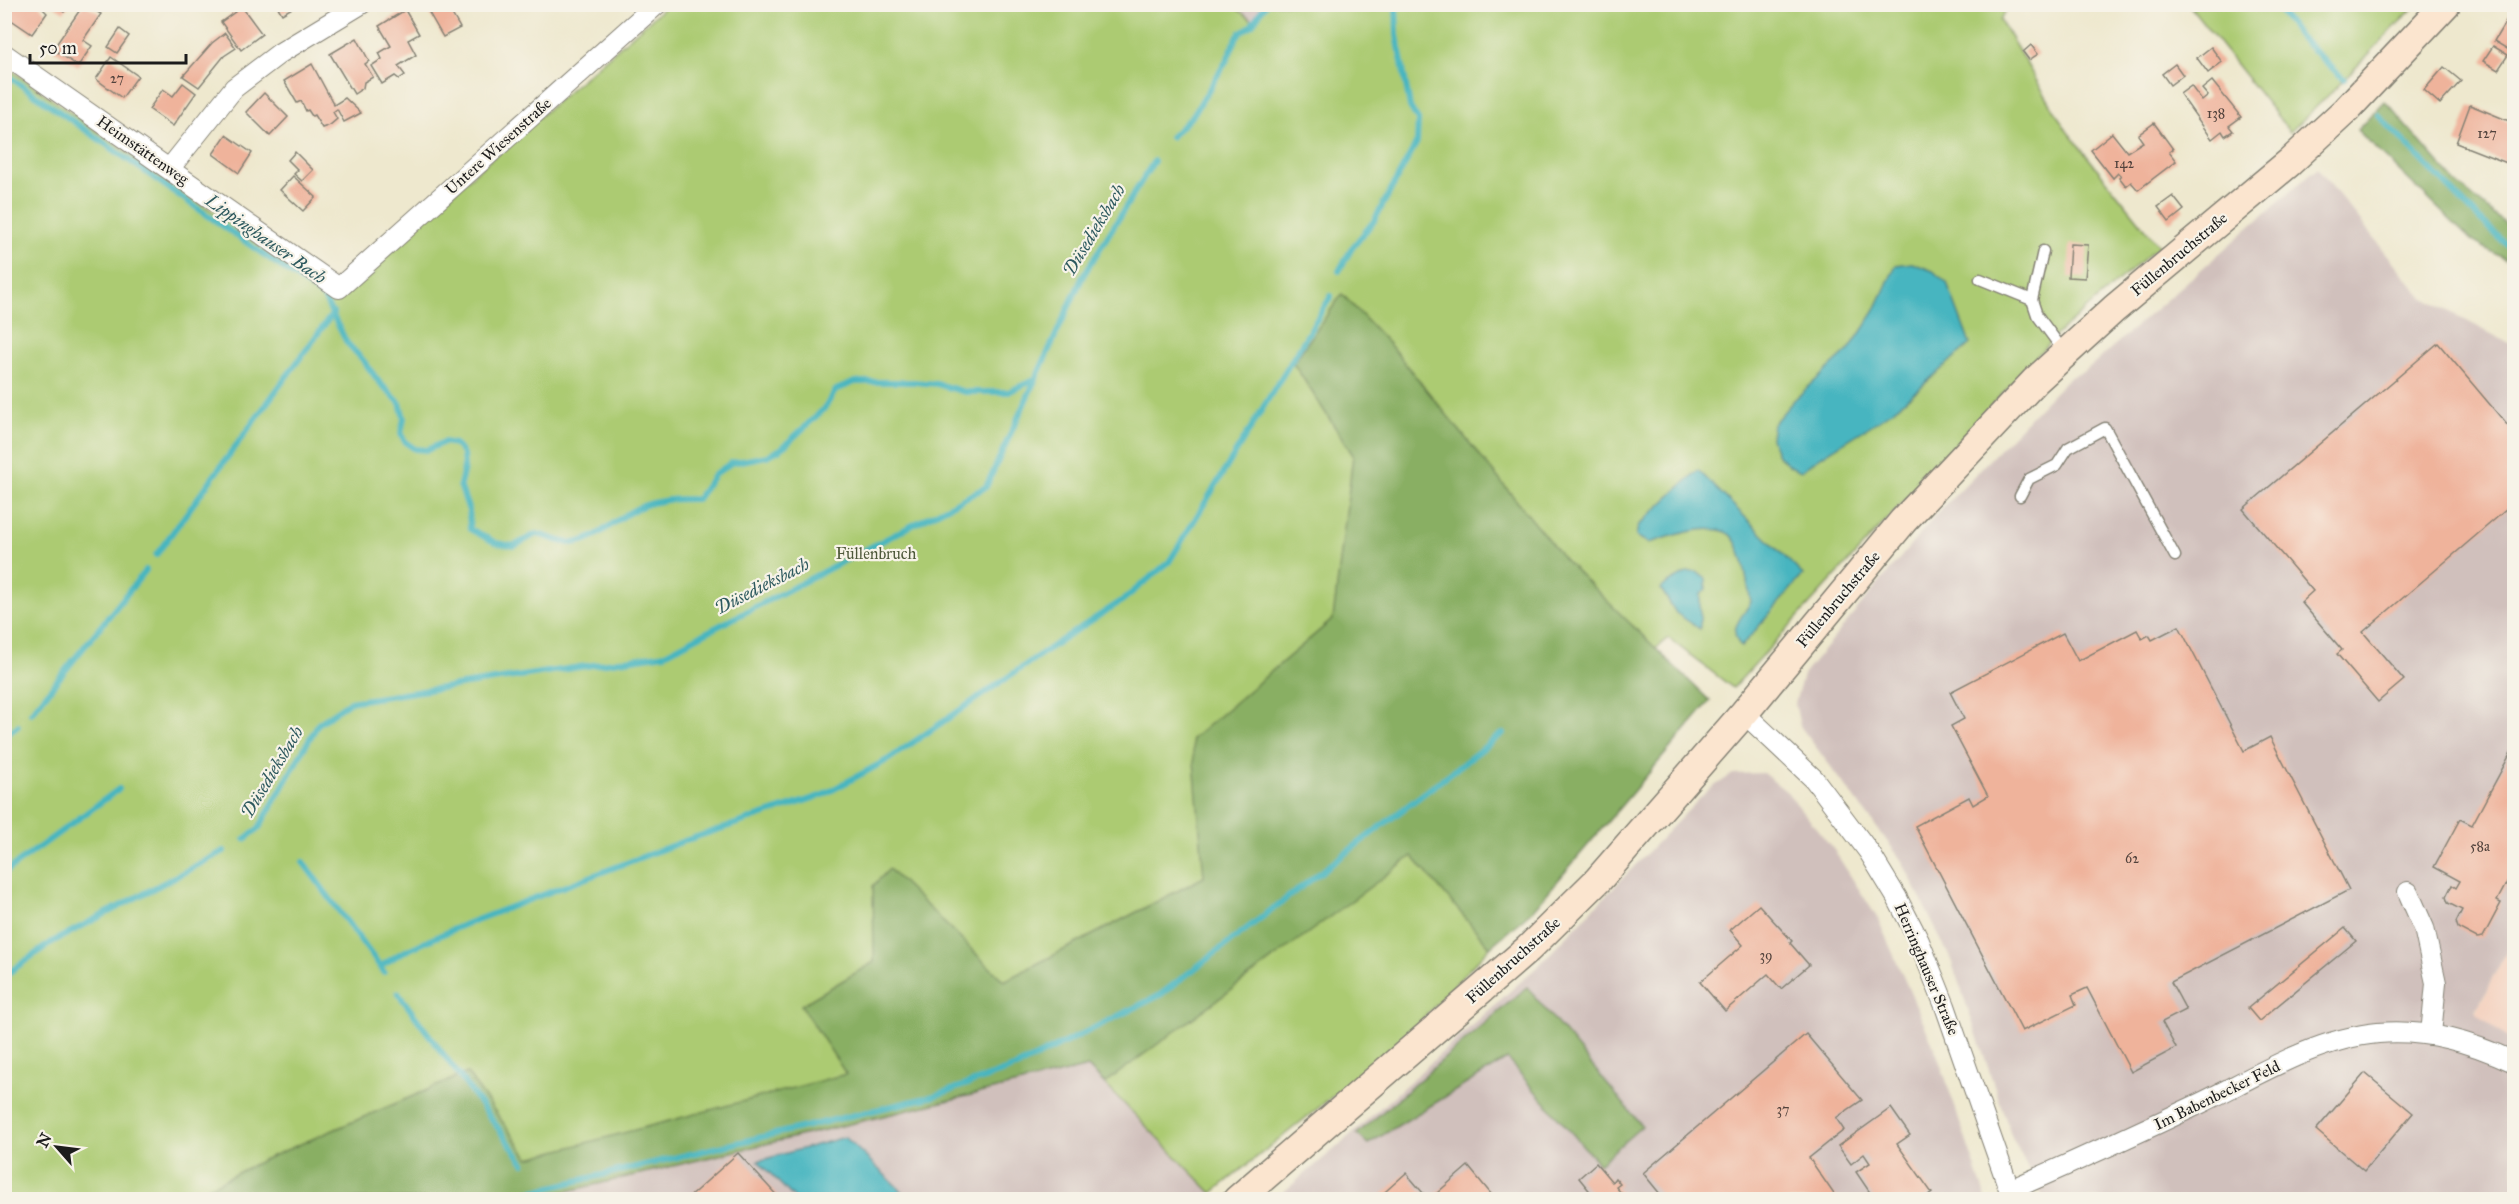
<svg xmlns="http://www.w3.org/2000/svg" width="2519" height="1204" font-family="'IM FELL Great Primer',serif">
  <rect width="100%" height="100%" fill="#f7f3e8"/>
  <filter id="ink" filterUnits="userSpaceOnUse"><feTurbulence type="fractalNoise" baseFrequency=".0167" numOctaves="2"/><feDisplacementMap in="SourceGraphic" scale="12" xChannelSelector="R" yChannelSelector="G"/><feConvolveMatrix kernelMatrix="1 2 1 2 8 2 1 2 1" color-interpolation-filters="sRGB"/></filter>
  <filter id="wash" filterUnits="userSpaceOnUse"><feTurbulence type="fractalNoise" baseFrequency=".008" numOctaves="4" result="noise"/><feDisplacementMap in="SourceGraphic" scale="24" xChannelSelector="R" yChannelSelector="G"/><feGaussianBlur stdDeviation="1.35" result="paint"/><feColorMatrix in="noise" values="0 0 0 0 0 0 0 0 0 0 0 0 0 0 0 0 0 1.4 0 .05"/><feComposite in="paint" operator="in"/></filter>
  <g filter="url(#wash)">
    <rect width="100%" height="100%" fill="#eee8ce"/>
    <path fill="#f4d3c1" d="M 2514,937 L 2514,1044 L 2475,1013 Z"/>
    <g fill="#d0c0bc" fill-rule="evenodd">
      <path d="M 1230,5 L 1266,5 L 1255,22 Z"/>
      <path d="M 2317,168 L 2422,297 L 2514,346 L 2514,937 L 2475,1012 L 2514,1044 L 2514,1199 L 2044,1199 L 2012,1137 L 1951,960 L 1902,861 L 1800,726 L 1795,703 L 1803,675 L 1935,516 L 2068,378 L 2085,371 Z"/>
      <path d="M 1763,773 L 1787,792 L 1834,850 L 1878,919 L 1937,1054 L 1986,1199 L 1274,1200 L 1338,1146 L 1537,967 L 1707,791 L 1733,774 ZM 1527,988 L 1599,1163 L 1507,1059 L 1357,1134 Z"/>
      <path d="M 1088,1067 L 1212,1193 L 1204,1200 L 535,1200 Z"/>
    </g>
    <g fill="#accb72" stroke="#647447" stroke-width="1.5">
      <path d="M 1230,4 L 1255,22 L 1266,4 L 2010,5 L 2000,20 L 2067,131 L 2159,246 L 2057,334 L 1733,688 L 1668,638 L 1413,855 L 1490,947 L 1403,1040 L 1212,1193 L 1088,1067 L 535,1199 L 5,1199 L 4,65 L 162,177 L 337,294 L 667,5 Z"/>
      <path d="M 2189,5 L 2416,5 L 2336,88 L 2290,132 Z"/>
    </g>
    <g fill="#89af64" stroke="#526640" stroke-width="1.5">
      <path d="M 2385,101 L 2455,182 L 2514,231 L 2514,251 L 2505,259 L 2472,241 L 2357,130 Z"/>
      <path d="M 1342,294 L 1390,345 L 1564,559 L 1710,701 L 1533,910 L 1490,947 L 1412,856 L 1105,1083 L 1088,1067 L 535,1199 L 176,1199 L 201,1191 L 263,1160 L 467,1073 L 529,1158 L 846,1074 L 801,1005 L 874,962 L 873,886 L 889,869 L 1004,981 L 1204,877 L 1192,739 L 1333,619 L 1353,455 L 1293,363 Z"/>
      <path d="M 1527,987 L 1642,1126 L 1599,1164 L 1507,1059 L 1368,1144 L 1357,1134 Z"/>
    </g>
    <g fill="#46b5c0" stroke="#31686e" stroke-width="1.5">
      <path d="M 1912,263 L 1933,271 L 1947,283 L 1970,344 C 1942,368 1915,394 1886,415 C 1859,435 1828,450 1801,471 L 1790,466 L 1778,455 L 1771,438 L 1773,424 L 1794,400 L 1849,350 L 1874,312 L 1896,265 Z"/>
      <path d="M 1698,470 L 1803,575 L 1741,647 C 1727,629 1741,619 1751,602 C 1747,585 1744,552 1733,538 C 1718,518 1668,538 1648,543 L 1636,536 L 1638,526 Z"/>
      <path d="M 1688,572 L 1697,572 L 1706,579 L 1706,589 L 1700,595 L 1700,629 L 1676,613 L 1661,589 L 1666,584 Z"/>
      <path d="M 845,1137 L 910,1199 L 795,1199 L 758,1161 Z"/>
    </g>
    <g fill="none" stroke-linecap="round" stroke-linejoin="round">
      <g stroke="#46b5c0" stroke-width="6">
        <path d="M 2275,4 L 2300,38 L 2344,79"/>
        <path d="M 4,73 L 323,296 L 347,343 L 363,360 L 379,382 L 400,403 L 404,418 L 401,434 L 405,442 L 415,449 L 427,450 L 444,442 L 455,444 L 463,454 L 464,468 L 460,485 L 469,511 L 470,529 L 496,543 L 514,546 L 536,534 C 549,536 559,543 572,543 C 596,542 617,517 638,508 C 658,499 676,499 697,499 L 715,474 L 731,463 L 767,456 L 781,449 L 824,409 L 836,390 L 855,382 L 914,382 L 937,384 L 965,392 L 1008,392 L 1036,379"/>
        <path d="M 2378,115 L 2479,219 L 2514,251"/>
        <path d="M 1171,137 L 1193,115 L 1227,60 L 1236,39 L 1241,32 L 1251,26 L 1266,4"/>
        <path d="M 1339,271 L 1352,248 L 1374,221 L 1417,142 L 1418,120 L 1410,107 L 1397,35 L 1396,4"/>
        <path d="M 156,555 L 333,313"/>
        <path d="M 31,713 L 146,570"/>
        <path d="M 4,736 L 18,726"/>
        <path d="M 245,839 L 259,828 L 318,724 L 349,702 L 665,654 L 986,487 L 1083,276 L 1154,161"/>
        <path d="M 303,862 L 384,972"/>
        <path d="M 4,873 L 119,789"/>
        <path d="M 381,966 L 401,953 L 463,925 L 684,841 L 823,795 L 889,759 L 1066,637 L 1123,600 L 1169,562 L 1331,296"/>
        <path d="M 4,976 L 52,942 L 224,851"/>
        <path d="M 398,993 L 524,1163"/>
        <path d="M 497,1200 L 934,1096 L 1016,1067 L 1160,995 L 1503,733"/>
      </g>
    </g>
    <g id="blocks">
      <g fill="#efb39b">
        <path d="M 8,4 L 38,4 L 47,13 L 32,34 L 4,15 Z"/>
        <path d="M 84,4 L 101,14 L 83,40 L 92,46 L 78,66 L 53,49 Z"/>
        <path d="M 276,4 L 299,4 L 282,14 Z"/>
        <path d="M 424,4 L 459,4 L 462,8 L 452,14 L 460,28 L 443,37 Z"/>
        <path d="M 53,5 L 69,5 L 64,12 Z"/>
        <path d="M 242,7 L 262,34 L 241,50 L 221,22 Z"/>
        <path d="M 2513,9 L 2514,10 L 2514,53 L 2494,41 Z"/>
        <path d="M 405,10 L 419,34 L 408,40 L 416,55 L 398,66 L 405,75 L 399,79 L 395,76 L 382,84 L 371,66 L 382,59 L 379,53 L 391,46 L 379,26 Z"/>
        <path d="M 120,29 L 129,36 L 117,53 L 108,47 Z"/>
        <path d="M 225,33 L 236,48 L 224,56 L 199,87 L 183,76 L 212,43 Z"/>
        <path d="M 357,38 L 369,61 L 365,64 L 373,77 L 364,82 L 363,88 L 354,94 L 330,54 Z"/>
        <path d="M 2031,45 L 2038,54 L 2029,60 L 2023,52 Z"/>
        <path d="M 2493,46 L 2508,55 L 2498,70 L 2483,61 Z"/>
        <path d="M 2211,47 L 2222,62 L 2208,73 L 2197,58 Z"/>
        <path d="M 111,57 L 138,76 L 122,98 L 96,79 Z"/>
        <path d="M 312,64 L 334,105 L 345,98 L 361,113 L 344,122 L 337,109 L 333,112 L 337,119 L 330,125 L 322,128 L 314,115 L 312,116 L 308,110 L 306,111 L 301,101 L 297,103 L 284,81 Z"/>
        <path d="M 2175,64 L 2183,75 L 2170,85 L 2162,74 Z"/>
        <path d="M 2444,67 L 2461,81 L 2440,104 L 2424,90 Z"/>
        <path d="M 2212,81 L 2241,117 L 2229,126 L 2233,131 L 2225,136 L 2222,131 L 2212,139 L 2180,94 L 2191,86 L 2202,101 L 2208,96 L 2202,89 Z"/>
        <path d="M 183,83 L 196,93 L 173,126 L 149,109 L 163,89 L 173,96 Z"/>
        <path d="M 264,93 L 288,117 L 270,136 L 246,112 Z"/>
        <path d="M 2470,105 L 2514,123 L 2514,159 L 2512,165 L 2456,143 Z"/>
        <path d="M 2154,123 L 2173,149 L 2169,152 L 2176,161 L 2138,190 L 2131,182 L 2126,186 L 2119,177 L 2121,176 L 2118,173 L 2113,178 L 2091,150 L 2112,133 L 2127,152 L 2143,142 L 2138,135 Z"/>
        <path d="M 226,135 L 252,153 L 239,173 L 213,154 Z"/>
        <path d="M 295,152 L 313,170 L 302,181 L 294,174 L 298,170 L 288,160 Z"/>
        <path d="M 293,176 L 316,197 L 303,211 L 280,190 Z"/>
        <path d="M 2173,196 L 2184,210 L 2169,222 L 2158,207 Z"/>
        <path d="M 2070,244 L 2088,245 L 2085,278 L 2068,277 Z"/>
        <path d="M 2438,343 L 2514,433 L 2514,503 L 2363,632 L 2404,680 L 2378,702 L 2337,654 L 2342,650 L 2301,602 L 2313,591 L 2243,509 Z"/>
        <path d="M 2179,626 L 2244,751 L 2270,737 L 2349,890 L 2171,982 L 2186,1010 L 2162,1022 L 2176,1048 L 2131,1072 L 2087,988 L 2072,995 L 2076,1005 L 2022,1031 L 1915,826 L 1969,797 L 1973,805 L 1988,796 L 1951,726 L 1964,719 L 1950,692 L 2063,633 L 2078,661 L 2137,630 L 2142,639 L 2149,635 L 2152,640 Z"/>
        <path d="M 2514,747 L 2514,869 L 2497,901 L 2501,903 L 2483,937 L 2477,938 L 2458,928 L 2456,922 L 2462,910 L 2448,903 L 2446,897 L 2452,885 L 2456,888 L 2460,881 L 2434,867 L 2460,819 L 2472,825 Z"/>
        <path d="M 1759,905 L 1792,941 L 1790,943 L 1809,965 L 1781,989 L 1768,974 L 1725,1011 L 1700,982 L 1743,945 L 1730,930 Z"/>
        <path d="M 2345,928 L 2356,941 L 2259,1021 L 2248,1008 Z"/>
        <path d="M 1806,1034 L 1862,1100 L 1836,1118 L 1844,1130 L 1809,1158 L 1838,1200 L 1665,1200 L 1643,1173 Z"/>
        <path d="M 2365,1073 L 2413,1113 L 2364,1171 L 2316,1130 Z"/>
        <path d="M 1891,1108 L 1910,1135 L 1897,1144 L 1932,1193 L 1923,1200 L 1869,1200 L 1873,1197 L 1856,1172 L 1870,1163 L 1864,1154 L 1851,1164 L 1838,1146 Z"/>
        <path d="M 738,1153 L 781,1200 L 686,1200 Z"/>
        <path d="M 1596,1163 L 1612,1182 L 1615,1178 L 1620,1184 L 1616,1187 L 1627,1200 L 1597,1200 L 1579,1178 Z"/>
        <path d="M 1468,1166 L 1496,1200 L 1429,1200 Z"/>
        <path d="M 1406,1173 L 1429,1200 L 1376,1200 Z"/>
      </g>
    </g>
  </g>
  <g filter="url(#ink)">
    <use href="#blocks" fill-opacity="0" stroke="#858275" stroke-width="1.5"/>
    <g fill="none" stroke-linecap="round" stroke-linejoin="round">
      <g stroke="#858275" stroke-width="13">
        <g id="lane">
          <path d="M 1980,279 L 2032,300 L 2037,315 L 2065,353"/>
          <path d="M 2032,300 L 2043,251"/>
          <path d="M 2020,496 L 2029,479 L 2057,465 L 2068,448 L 2105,428 L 2175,556"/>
        </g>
      </g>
      <g stroke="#858275" stroke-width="22">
        <g id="street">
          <path d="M 4,54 L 339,288 L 657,4"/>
          <path d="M 170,168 L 234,88 L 280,53 L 361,4"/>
          <path d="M 1744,713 L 1814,779 L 1869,852 L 1897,898 L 1919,941 L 1945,1006 L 2013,1200"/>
          <path d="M 2408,892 L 2424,928 L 2436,983 L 2431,1034"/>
          <path d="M 2010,1190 C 2074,1162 2138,1133 2201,1103 C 2256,1076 2315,1039 2378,1033 C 2427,1029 2471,1042 2514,1062"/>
        </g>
      </g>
      <g stroke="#858275" stroke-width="31">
        <path id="secondary" d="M 1237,1200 L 1528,949 L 1598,880 L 1744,713 L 1903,521 L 2035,381 L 2114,309 L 2290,162 L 2346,110 L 2446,4"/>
      </g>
      <use href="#lane" stroke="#fff" stroke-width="10"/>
      <use href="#street" stroke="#fff" stroke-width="20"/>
      <use href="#secondary" stroke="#fbe5cf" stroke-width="28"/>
    </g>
  </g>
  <g text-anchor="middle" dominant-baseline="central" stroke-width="4.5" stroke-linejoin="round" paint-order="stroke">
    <g font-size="14" fill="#51423c">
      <text x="117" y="78">27</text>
      <text x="2216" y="113">138</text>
      <text x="2487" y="133">127</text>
      <text x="2124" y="163">142</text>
      <text x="2480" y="846">58a</text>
      <text x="2132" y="858">62</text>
      <text x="1766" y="955">39</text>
      <text x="1783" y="1109">37</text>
    </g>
    <g font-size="16" fill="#1c1c1c" stroke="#f7f3e8">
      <text transform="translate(498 146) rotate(-42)">Untere Wiesenstraße</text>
      <text transform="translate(143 150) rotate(35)">Heimstättenweg</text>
      <text transform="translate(2179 254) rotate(-40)">Füllenbruchstraße</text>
      <text transform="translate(1838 599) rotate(-50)">Füllenbruchstraße</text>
      <text transform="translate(1513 960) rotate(-42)">Füllenbruchstraße</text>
      <text transform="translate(1927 969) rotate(67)">Herringhauser Straße</text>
      <text transform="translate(2217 1095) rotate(-26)">Im Babenbecker Feld</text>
    </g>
    <g font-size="16" fill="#4e593a" stroke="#f7f3e8">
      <text x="876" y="553">Füllenbruch</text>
    </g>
    <g font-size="18" font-style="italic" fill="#2d595e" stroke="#f7f3e8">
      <text transform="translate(1094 230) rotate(-59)">Düsedieksbach</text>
      <text transform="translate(266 239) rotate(35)">Lippinghauser Bach</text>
      <text transform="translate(762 586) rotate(-27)">Düsedieksbach</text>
      <text transform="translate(272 772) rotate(-59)">Düsedieksbach</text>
    </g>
  </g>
  <rect width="2519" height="1204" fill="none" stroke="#f7f3e8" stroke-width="24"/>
  <g transform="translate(57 1147) rotate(298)" stroke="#f7f3e8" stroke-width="4.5" paint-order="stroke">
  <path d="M0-4.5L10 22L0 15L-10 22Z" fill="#1c1c1c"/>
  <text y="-9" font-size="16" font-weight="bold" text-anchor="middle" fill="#1c1c1c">N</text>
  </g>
  <path d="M30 54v9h156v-9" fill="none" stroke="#1c1c1c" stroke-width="3"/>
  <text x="39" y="54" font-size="18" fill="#1c1c1c" stroke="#f7f3e8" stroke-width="4.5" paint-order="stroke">50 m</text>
</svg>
